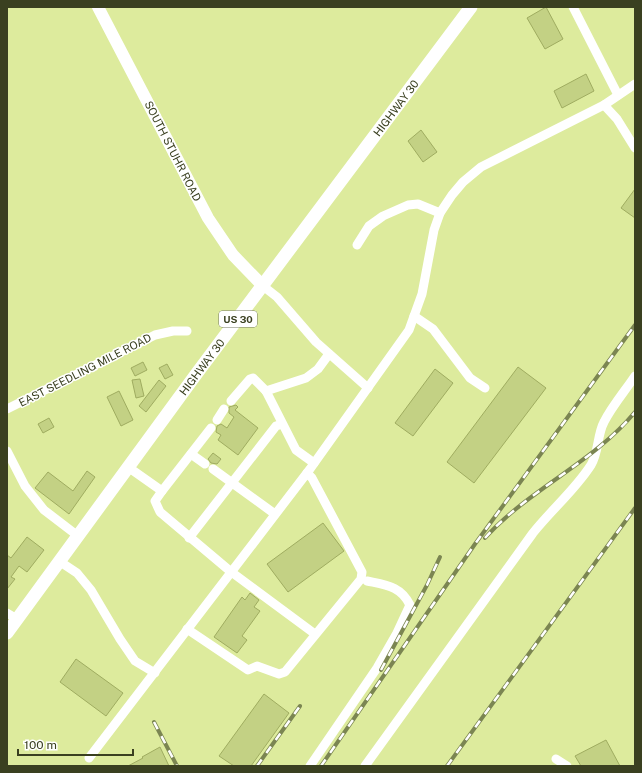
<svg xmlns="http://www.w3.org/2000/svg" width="642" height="773" font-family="'Public Sans',sans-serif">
  <rect width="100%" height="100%" fill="#ddeb9d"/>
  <g fill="#c3d184" stroke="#9fac60">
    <path d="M 546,7 L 563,39 L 545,49 L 527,18 Z"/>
    <path d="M 586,74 L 594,91 L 562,108 L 554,91 Z"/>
    <path d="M 421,130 L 437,152 L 423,162 L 408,141 Z"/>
    <path d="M 635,189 L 635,218 L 621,208 Z"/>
    <path d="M 143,362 L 147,370 L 135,376 L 131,368 Z"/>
    <path d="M 167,364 L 173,375 L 165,379 L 159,368 Z"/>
    <path d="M 518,367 L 546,388 L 474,483 L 447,462 Z"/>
    <path d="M 435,369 L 453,383 L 413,436 L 395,423 Z"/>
    <path d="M 140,379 L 144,396 L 136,398 L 132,380 Z"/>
    <path d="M 159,380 L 166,386 L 146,412 L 139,406 Z"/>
    <path d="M 119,391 L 133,420 L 121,426 L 107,397 Z"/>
    <path d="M 236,405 L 238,407 L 235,410 L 258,428 L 238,455 L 218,440 L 221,435 L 216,432 L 217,426 L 221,424 L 227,428 L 234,417 L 229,413 L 229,407 Z"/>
    <path d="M 49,418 L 54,427 L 43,433 L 38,424 Z"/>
    <path d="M 213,453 L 221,459 L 217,464 L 211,463 L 208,459 Z"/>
    <path d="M 87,471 L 95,477 L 69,514 L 35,488 L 48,472 L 73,491 Z"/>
    <path d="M 323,523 L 344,551 L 288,592 L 267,564 Z"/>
    <path d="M 27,537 L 44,550 L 27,572 L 19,566 L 11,577 L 15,579 L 7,589 L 7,555 L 11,558 Z"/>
    <path d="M 250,593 L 259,600 L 254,607 L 260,611 L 242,636 L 247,640 L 237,653 L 214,637 L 242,597 L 245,600 Z"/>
    <path d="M 76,659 L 123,693 L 106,716 L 60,682 Z"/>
    <path d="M 264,694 L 289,713 L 251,766 L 234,766 L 219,756 Z"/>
    <path d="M 606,740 L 620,766 L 581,766 L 575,756 Z"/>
    <path d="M 160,747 L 169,766 L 128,766 L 143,758 L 142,757 Z"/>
  </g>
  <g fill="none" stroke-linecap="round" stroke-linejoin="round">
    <g stroke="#fff" stroke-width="9">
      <path d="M 573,7 L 618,95"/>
      <path d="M 604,105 L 617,119 L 635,148"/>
      <path d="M 357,245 L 369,226 L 383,216 L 408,205 L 418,204 L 440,213"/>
      <path d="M 263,286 L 277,297 L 316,342 L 368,388"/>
      <path d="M 414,316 L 433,329 L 470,378 L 485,388"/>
      <path d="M 266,391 L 296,450 L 314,463"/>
      <path d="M 231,401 L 250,379 L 253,378 L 266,391 L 306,378 L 318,369 L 329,354"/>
      <path d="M 7,409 L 155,335 L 173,331 L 187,331"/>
      <path d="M 217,420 L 224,409"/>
      <path d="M 7,451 L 25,486 L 44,510 L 78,536"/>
      <path d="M 191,454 L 205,464"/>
      <path d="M 128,467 L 162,491 L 155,501 L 160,512 L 230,571 L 315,634"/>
      <path d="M 213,469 L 275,514"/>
      <path d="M 162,491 L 211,428"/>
      <path d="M 189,538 L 276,426 L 282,424"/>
      <path d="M 59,561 L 77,573 L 91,590 L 120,639 L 135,661 L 155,673"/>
      <path d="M 7,613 L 17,619"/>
      <path d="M 187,629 L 248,670 L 257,666 L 279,674 L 285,672 L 361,579 L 362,572 L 312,478 L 307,473"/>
      <path d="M 89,758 L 310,469 L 409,330 L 422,294 L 434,230 L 440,213 L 452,195 L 463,182 L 481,167 L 604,105 L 635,84"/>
      <path d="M 556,759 L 567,766"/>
      <path d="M 310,766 L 377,668 L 397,633 L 410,605 C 401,586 386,585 367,581"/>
      <path d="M 365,766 L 533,533 C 552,509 575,490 591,465 C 599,452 597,435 604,422 C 612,406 625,391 635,376"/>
    </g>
    <path stroke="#fff" stroke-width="12" d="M 98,7 L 208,218 L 233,255 L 263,286"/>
    <path stroke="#fff" stroke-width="13" d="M 7,633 L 197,373 L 471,7"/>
    <g stroke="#7b8552" stroke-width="4">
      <g id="rail">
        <path d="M 485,538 C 529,489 593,463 635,412"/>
        <path d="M 381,670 L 427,585 L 440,557"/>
        <path d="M 154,722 L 177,766"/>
        <path d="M 257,766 L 300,706"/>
        <path d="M 321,766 L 475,544 L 635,325"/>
        <path d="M 447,766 L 635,508"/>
      </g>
    </g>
    <use href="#rail" stroke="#fff" stroke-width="2.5" stroke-dasharray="8" stroke-linecap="butt"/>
  </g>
  <g text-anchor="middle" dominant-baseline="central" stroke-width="3" stroke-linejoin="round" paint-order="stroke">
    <rect fill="#fff" stroke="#757963" stroke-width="1" x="219" y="311" width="38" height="16" rx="3"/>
    <g font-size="10" font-weight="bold" fill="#3a4020">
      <text x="238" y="319">US 30</text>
    </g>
    <g font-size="11" fill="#3a4020" stroke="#fff">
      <text transform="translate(396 108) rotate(-53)">HIGHWAY 30</text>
      <text transform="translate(173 151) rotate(63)">SOUTH STUHR ROAD</text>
      <text transform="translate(202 367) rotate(-53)">HIGHWAY 30</text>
      <text transform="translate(85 370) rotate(-27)">EAST SEEDLING MILE ROAD</text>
    </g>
  </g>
  <rect width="642" height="773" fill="none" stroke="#3a4020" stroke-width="16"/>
  <path d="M18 749v6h115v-6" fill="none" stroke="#3a4020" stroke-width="2"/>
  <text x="24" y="749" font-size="12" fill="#3a4020" stroke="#ffffff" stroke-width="3" paint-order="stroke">100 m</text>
</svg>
